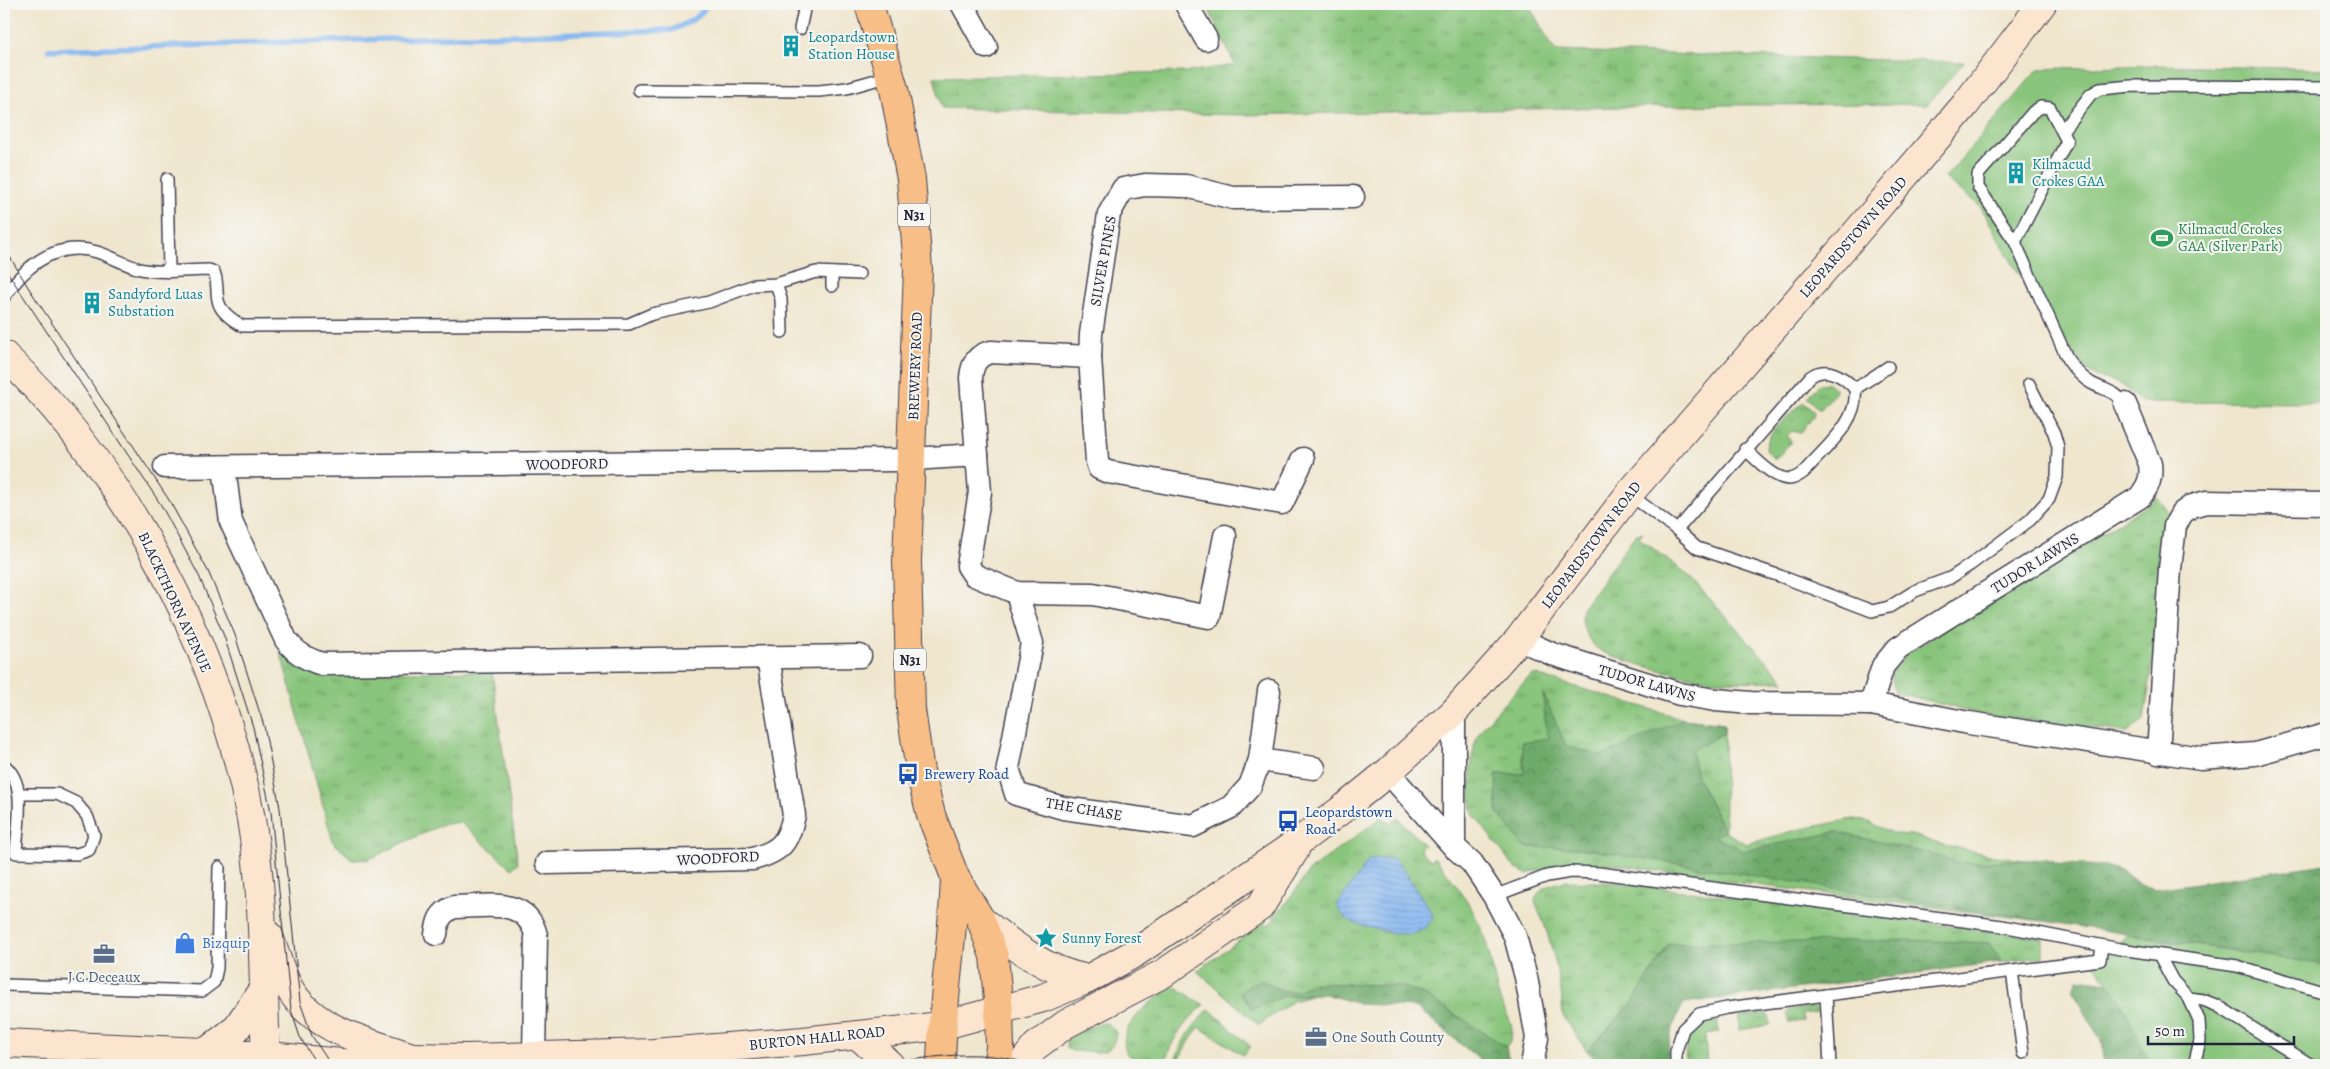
<svg xmlns="http://www.w3.org/2000/svg" width="2330" height="1069" font-family="Alegreya,serif">
  <defs>
    <pattern id="grass-tufts" width="24" height="20" patternUnits="userSpaceOnUse" patternTransform="scale(1.25)"><rect width="24" height="20" fill="#89c57b"/><path d="M3 7l-1-3M5 7V3M7 7l1-3M15 17l-1-3M17 17v-4M19 17l1-3" fill="none" stroke="#70a066"/></pattern>
    <pattern id="forest-crowns" width="20" height="18" patternUnits="userSpaceOnUse" patternTransform="scale(1.25)"><rect width="20" height="18" fill="#6eaa6b"/><path d="M2 6a3 3 0 1 1 6 0M12 15a3 3 0 1 1 6 0" fill="none" stroke="#5a8a59"/></pattern>
    <pattern id="water-rules" width="6" height="5" patternUnits="userSpaceOnUse" patternTransform="scale(1.25)"><rect width="6" height="5" fill="#83b6f0"/><path d="M0 2.5h6" fill="none" stroke="#6b94c4"/></pattern>
  </defs>
  <rect width="100%" height="100%" fill="#f6f6f2"/>
  <filter id="ink" filterUnits="userSpaceOnUse"><feTurbulence type="fractalNoise" baseFrequency=".02" numOctaves="2"/><feDisplacementMap in="SourceGraphic" scale="10" xChannelSelector="R" yChannelSelector="G"/><feConvolveMatrix kernelMatrix="1 2 1 2 8 2 1 2 1" color-interpolation-filters="sRGB"/></filter>
  <filter id="wash" filterUnits="userSpaceOnUse"><feTurbulence type="fractalNoise" baseFrequency=".0096" numOctaves="4" result="noise"/><feDisplacementMap in="SourceGraphic" scale="20" xChannelSelector="R" yChannelSelector="G"/><feGaussianBlur stdDeviation="1.12" result="paint"/><feColorMatrix in="noise" values="0 0 0 0 0 0 0 0 0 0 0 0 0 0 0 0 0 1.4 0 .05"/><feComposite in="paint" operator="in"/></filter>
  <g filter="url(#wash)">
    <rect width="100%" height="100%" fill="#f0e6ce"/>
    <g fill="url(#grass-tufts)" stroke="#56745b" fill-rule="evenodd">
      <path d="M 1206,4 L 1528,4 L 1555,51 L 1964,62 L 1928,104 L 1722,105 L 1243,115 L 942,108 L 934,77 L 1187,72 L 1235,65 Z"/>
      <path d="M 1828,383 L 1837,390 L 1821,409 L 1818,409 L 1807,397 L 1820,384 Z"/>
      <path d="M 1803,402 L 1814,412 L 1813,417 L 1800,433 L 1792,431 L 1787,436 L 1791,442 L 1775,460 L 1766,450 C 1766,431 1790,415 1803,402 Z"/>
      <path d="M 2157,497 L 2169,512 L 2160,550 L 2152,669 L 2144,720 L 2127,732 L 1978,714 L 1895,692 L 1891,674 L 1908,652 L 2151,503 Z"/>
      <path d="M 1643,532 L 1639,538 L 1686,573 L 1785,681 C 1759,681 1731,683 1705,679 C 1685,677 1613,660 1598,649 C 1587,641 1579,622 1583,608 L 1635,535 Z"/>
      <path d="M 280,651 L 298,667 L 323,673 L 492,671 L 518,863 L 512,869 L 460,822 L 441,825 L 367,860 L 352,859 L 333,842 Z"/>
      <path d="M 1532,675 L 1536,675 L 1684,719 L 1724,724 L 1725,832 L 1747,844 L 1796,830 L 1853,819 L 1864,820 L 1894,834 L 1912,835 L 1936,843 L 1994,856 L 2034,861 L 2047,859 L 2054,861 L 2042,921 L 1717,880 L 1619,865 L 1596,863 L 1565,864 L 1526,874 L 1515,868 L 1473,814 C 1468,798 1470,750 1478,735 C 1484,724 1522,683 1532,675 ZM 1684,719 L 1697,777 L 1725,832 L 1496,774 L 1524,774 L 1522,743 L 1615,763 Z"/>
      <path d="M 1382,817 L 1390,824 L 1398,818 L 1424,845 L 1420,849 L 1430,860 L 1434,857 C 1456,883 1476,909 1486,942 C 1491,959 1494,977 1498,994 C 1504,1014 1521,1028 1506,1047 L 1426,996 L 1402,986 L 1311,983 C 1292,998 1281,991 1261,980 L 1252,1009 L 1285,996 L 1311,996 L 1293,1001 L 1259,1025 L 1197,971 L 1265,922 L 1268,925 L 1275,919 L 1273,917 L 1283,907 L 1310,870 Z"/>
      <path d="M 1567,881 L 1622,883 L 2043,938 L 2043,957 L 2001,962 L 1989,943 L 1669,944 L 1633,1002 L 1587,1051 L 1563,1016 L 1561,991 L 1555,960 L 1546,929 L 1535,902 C 1537,886 1554,884 1567,881 Z"/>
      <path d="M 1174,986 L 1204,1005 C 1186,1021 1169,1041 1165,1065 L 1145,1065 L 1127,1054 C 1113,1026 1155,999 1174,986 Z"/>
      <path d="M 1815,1007 L 1817,1012 L 1803,1014 L 1803,1021 L 1789,1023 L 1787,1012 L 1789,1010 Z"/>
      <path d="M 1209,1009 L 1251,1047 L 1243,1055 L 1199,1027 L 1183,1051 L 1178,1065 L 1174,1065 C 1181,1040 1191,1028 1209,1009 Z"/>
      <path d="M 1766,1013 L 1769,1015 L 1770,1025 L 1739,1030 L 1739,1017 Z"/>
      <path d="M 1717,1020 L 1719,1032 L 1705,1034 L 1707,1065 L 1685,1065 C 1686,1039 1689,1023 1717,1020 Z"/>
      <path d="M 1107,1023 L 1116,1032 C 1114,1054 1102,1053 1085,1051 C 1078,1051 1072,1052 1066,1048 L 1066,1041 C 1074,1032 1095,1024 1107,1023 Z"/>
      <path d="M 54,1060 L 120,1065 L 54,1065 Z"/>
    </g>
    <g fill="url(#forest-crowns)" stroke="#486653">
      <path d="M 1543,693 L 1566,746 L 1602,756 L 1684,719 L 1724,724 L 1724,733 L 1691,751 L 1697,777 L 1725,832 L 1714,836 L 1744,851 L 1836,832 L 1927,853 L 1962,863 L 2047,859 L 2061,864 L 2105,866 L 2124,872 L 2140,885 L 2156,889 L 2326,864 L 2326,965 L 1577,848 L 1525,847 L 1497,812 L 1496,774 L 1524,774 L 1522,742 L 1549,738 L 1545,720 Z"/>
      <path d="M 1908,940 L 1989,943 L 2001,962 L 1684,1003 C 1673,1023 1667,1041 1668,1065 L 1603,1065 L 1587,1051 L 1633,1002 L 1669,944 Z"/>
      <path d="M 2078,979 L 2108,983 L 2120,999 L 2151,1065 L 2104,1065 L 2103,1045 L 2073,990 Z"/>
      <path d="M 1261,980 C 1281,991 1292,998 1311,983 L 1402,986 L 1426,996 L 1506,1047 L 1510,1065 L 1486,1065 L 1416,1007 L 1360,1004 L 1325,994 L 1285,996 L 1252,1009 L 1240,992 L 1251,984 Z"/>
    </g>
    <g fill="#89c57b" stroke="#56745b">
      <path d="M 2154,65 L 2326,69 L 2326,403 L 2141,402 L 2121,384 L 2096,376 L 2084,367 L 2015,268 L 1981,207 L 1945,178 L 2038,69 Z"/>
      <path d="M 2128,935 L 2326,965 L 2326,1065 L 2151,1065 L 2120,999 L 2095,965 Z"/>
    </g>
    <path fill="url(#water-rules)" stroke="#526c96" d="M 1393,858 L 1402,868 L 1433,914 C 1432,925 1418,935 1407,934 C 1394,934 1356,926 1346,918 C 1341,914 1339,910 1337,905 L 1369,860 Z"/>
    <g fill="none" stroke-linecap="round" stroke-linejoin="round">
      <path stroke="#83b6f0" stroke-width="5.5" d="M 49,50 L 672,30 C 685,24 701,18 707,4"/>
    </g>
  </g>
  <g filter="url(#ink)">
    <g fill="none" stroke-linecap="round" stroke-linejoin="round">
      <g stroke="#413f51" stroke-width="14">
        <g id="lane">
          <path d="M 800,29 L 805,5 L 808,4"/>
          <path d="M 639,90 L 819,91 L 847,88 L 890,76"/>
          <path d="M 2062,131 L 2091,94 L 2100,89 L 2131,86 L 2326,87"/>
          <path d="M 167,179 L 169,270"/>
          <path d="M 2015,242 L 1978,187 L 1978,175 L 2033,112 L 2041,107 L 2050,108 L 2067,141 L 2015,242 L 2068,360 C 2075,370 2081,377 2091,383 C 2104,390 2116,391 2125,404"/>
          <path d="M 832,273 L 832,286"/>
          <path d="M 776,284 L 781,299 L 782,332"/>
          <path d="M 4,297 C 26,265 56,240 97,252 C 111,256 125,265 140,269 C 162,274 187,270 209,270 L 214,272 C 218,281 216,290 218,300 C 220,312 233,320 242,326 L 629,324 L 652,314 L 709,302 L 754,285 L 776,284 L 816,272 L 859,274"/>
          <path d="M 1855,389 L 1888,367"/>
          <path d="M 1629,494 L 1677,530 L 1810,377 C 1826,365 1843,376 1855,389 C 1859,423 1824,448 1804,472 C 1800,475 1794,479 1789,479 C 1774,479 1756,459 1745,449"/>
          <path d="M 1677,530 L 1697,548 L 1780,576 L 1872,611 L 1889,607 L 1915,591 L 1950,578 L 1970,565 L 2030,520 L 2049,499 L 2057,477 L 2058,447 L 2054,433 L 2029,384"/>
          <path d="M 4,765 C 28,784 17,826 16,853 L 77,854 L 89,850 L 94,835 L 87,816 L 76,803 L 57,794 L 19,794"/>
          <path d="M 1494,896 L 1547,876 L 1571,872 L 1599,873 L 2002,926 L 2120,949 L 2237,966 L 2326,992"/>
          <path d="M 2159,955 L 2173,981 L 2189,998 L 2199,1020 L 2200,1041 L 2194,1065"/>
          <path d="M 2012,971 L 2023,1053"/>
          <path d="M 4,985 L 202,991 L 214,982 L 217,968 L 219,867"/>
          <path d="M 2189,998 L 2203,1000 L 2218,1006 L 2311,1065"/>
          <path d="M 1676,1065 L 1676,1051 L 1683,1029 L 1699,1014 L 1727,1008 L 1826,995"/>
          <path d="M 1830,1065 L 1826,995 L 2100,960 L 2102,946"/>
        </g>
      </g>
      <g stroke="#413f51" stroke-width="25">
        <g id="street">
          <path d="M 962,4 L 986,47"/>
          <path d="M 1186,4 L 1206,39"/>
          <path d="M 1090,357 L 1091,334 L 1109,214 L 1123,189 L 1145,185 L 1186,186 L 1233,198 L 1353,197"/>
          <path d="M 977,455 L 971,378 C 972,364 977,355 991,352 L 1090,357 L 1097,461 L 1099,468 L 1108,472 L 1282,503 L 1303,459"/>
          <path d="M 165,467 L 896,460 L 977,455 L 980,492 L 968,566 L 974,575 L 1017,593 L 1093,594 L 1209,617 L 1225,536"/>
          <path d="M 224,467 L 231,522 L 286,640 C 296,653 306,659 322,664 L 860,656"/>
          <path d="M 1017,593 L 1032,643 L 1008,768 L 1016,794 L 1063,808 L 1193,826 L 1231,807 L 1250,786 L 1260,760 L 1269,691"/>
          <path d="M 1519,639 L 1552,654 L 1680,694 L 1715,700 L 1751,703 L 1871,704 L 1969,723 L 2201,758 L 2255,754 L 2326,734"/>
          <path d="M 1871,704 L 1883,666 L 1898,648 L 2140,497 C 2148,486 2152,479 2150,464 L 2125,404"/>
          <path d="M 2158,753 L 2170,569 L 2175,526 L 2182,513 L 2192,506 L 2206,502 L 2326,504"/>
          <path d="M 1260,760 L 1314,768"/>
          <path d="M 1388,772 L 1454,847 L 1472,863 L 1494,896 L 1515,936 L 1526,977 L 1537,1038 L 1532,1065"/>
          <path d="M 1454,847 L 1454,712"/>
          <path d="M 547,863 L 753,859 C 781,851 788,843 794,815 L 768,657"/>
          <path d="M 436,934 C 438,920 440,913 454,907 C 486,907 526,896 536,935 L 534,1057"/>
        </g>
      </g>
      <g stroke="#413f51" stroke-width="30">
        <g id="secondary">
          <path d="M 4,355 C 127,472 221,652 251,819 C 265,900 263,983 266,1065"/>
          <path d="M 981,920 C 1014,946 1045,971 1088,979"/>
          <path d="M 269,936 C 275,952 280,971 288,986 C 312,1030 366,1041 409,1056"/>
          <path d="M 858,1035 L 890,1065"/>
          <path d="M 4,1043 L 248,1054 L 352,1064 L 368,1064 L 414,1057 L 465,1058 L 653,1053 L 803,1041 L 941,1026 L 1043,998 L 1088,979 L 1135,953 L 1301,840 L 1345,807 L 1388,772 L 1454,712 L 1519,639 L 1629,494 L 1850,240 L 1965,105 L 2042,4"/>
          <path d="M 206,1052 L 236,1029 L 263,989"/>
          <path d="M 1021,1065 L 1036,1046 L 1066,1024 L 1164,973 L 1260,907 L 1295,850"/>
        </g>
      </g>
      <g stroke="#413f51" stroke-width="30">
        <g id="highway">
          <path d="M 869,4 L 894,89 L 911,179 L 918,269 L 907,561 L 911,710 L 920,771 L 931,815 L 955,877 L 981,920 L 994,956 L 999,1012 L 1000,1048 L 997,1065"/>
          <path d="M 941,1065 C 942,1002 953,940 955,877"/>
        </g>
      </g>
      <use href="#lane" stroke="#fff" stroke-width="11"/>
      <use href="#street" stroke="#fff" stroke-width="22"/>
      <use href="#secondary" stroke="#fce5cf" stroke-width="28"/>
      <use href="#highway" stroke="#f7be87" stroke-width="28"/>
      <g stroke="#22223b" stroke-width="1">
        <path d="M 4,247 L 28,287 L 169,500 L 208,571 L 235,635 L 264,726 L 280,808 L 300,1002 L 312,1036 L 331,1065"/>
        <path d="M 4,267 L 161,505 L 199,576 L 224,636 L 253,727 L 271,812 L 291,1010 L 300,1037 L 317,1065"/>
        <path d="M 877,1065 C 928,1058 981,1046 1031,1065"/>
      </g>
    </g>
  </g>
  <defs>
    <g id="building-bare" transform="scale(1.725)"><path d="M-4-6H4V6H1V3H-1V6H-4ZM-2.5-4.3h1.7v1.8h-1.7ZM.8-4.3h1.7v1.8H.8ZM-2.5-1h1.7V.8h-1.7ZM.8-1h1.7V.8H.8Z" fill="#0f9aa8" stroke="#f6f6f2" stroke-width="2.5" paint-order="stroke"/></g>
    <g id="stadium-bare" transform="scale(1.725)"><path d="M0-5a6.5 5 0 1 0 0 10a6.5 5 0 1 0 0-10ZM-3.5-1.8h7v3.6h-7Z" fill="#2e9e5b" stroke="#f6f6f2" stroke-width="2.5" paint-order="stroke"/></g>
    <g id="bus-bare" transform="scale(1.725)"><path d="M-5-6H5V4H4V6H2V4H-2V6H-4V4H-5ZM-3.5-4V0h7V-4ZM-3.5 1.2v1.5H-2V1.2ZM2 1.2v1.5H3.5V1.2Z" fill="#1a4fb4" stroke="#f6f6f2" stroke-width="2.5" paint-order="stroke"/></g>
    <g id="sight-bare" transform="scale(1.725)"><path d="M0-6L1.8-2.2L6-1.7L2.9 1.2L3.7 5.4L0 3.3L-3.7 5.4L-2.9 1.2L-6-1.7L-1.8-2.2Z" fill="#0f9aa8" stroke="#f6f6f2" stroke-width="2.5" paint-order="stroke"/></g>
    <g id="shop-bare" transform="scale(1.725)"><path d="M-5-2.5h2.3a2.7 3.5 0 0 1 5.4 0H5L5.5 6h-11ZM-1.5-2.5h3a1.5 2.3 0 0 0-3 0Z" fill="#3f7fe0" stroke="#f6f6f2" stroke-width="2.5" paint-order="stroke"/></g>
    <g id="office-bare" transform="scale(1.725)"><path d="M-6-3h4V-5.5h4V-3h4V5H-6ZM-1-4.5V-3h2v-1.5ZM-6 0V1H6V0Z" fill="#5c6f8a" stroke="#f6f6f2" stroke-width="2.5" paint-order="stroke"/></g>
  </defs>
  <g fill-rule="evenodd">
    <use href="#building-bare" x="791" y="46"/>
    <use href="#building-bare" x="2016" y="173"/>
    <use href="#stadium-bare" x="2162" y="238"/>
    <use href="#building-bare" x="92" y="303"/>
    <use href="#bus-bare" x="908" y="774"/>
    <use href="#bus-bare" x="1288" y="821"/>
    <use href="#sight-bare" x="1046" y="938"/>
    <use href="#shop-bare" x="185" y="943"/>
    <use href="#office-bare" x="104" y="954"/>
    <use href="#office-bare" x="1316" y="1037"/>
  </g>
  <g text-anchor="middle" dominant-baseline="central" stroke-width="4" stroke-linejoin="round" paint-order="stroke">
    <g fill="#f6f6f2" stroke="#626272" stroke-width="1">
      <rect x="898" y="203.5" width="32" height="23" rx="4"/>
      <rect x="894" y="648.5" width="32" height="23" rx="4"/>
    </g>
    <g font-size="14" font-weight="bold" fill="#22223b">
      <text x="914" y="215">N31</text>
      <text x="910" y="660">N31</text>
    </g>
    <g font-size="15" fill="#0d838f" stroke="#f6f6f2" text-anchor="start">
      <text x="808" y="37">Leopardstown<tspan x="808" dy="17">Station House</tspan></text>
      <text x="2032" y="164">Kilmacud<tspan x="2032" dy="17">Crokes GAA</tspan></text>
      <text x="108" y="294">Sandyford Luas<tspan x="108" dy="17">Substation</tspan></text>
      <text x="1062" y="938">Sunny Forest</text>
    </g>
    <g font-size="15" fill="#27864d" stroke="#f6f6f2" text-anchor="start">
      <text x="2178" y="229">Kilmacud Crokes<tspan x="2178" dy="17">GAA (Silver Park)</tspan></text>
    </g>
    <g font-size="15" fill="#22223b" stroke="#f6f6f2">
      <text transform="translate(1853 237) rotate(-49)">LEOPARDSTOWN ROAD</text>
      <text transform="translate(1103 261) rotate(-80)">SILVER PINES</text>
      <text transform="translate(915 366) rotate(-88)">BREWERY ROAD</text>
      <text transform="translate(567 464) rotate(-1)">WOODFORD</text>
      <text transform="translate(1591 545) rotate(-53)">LEOPARDSTOWN ROAD</text>
      <text transform="translate(2035 563) rotate(-32)">TUDOR LAWNS</text>
      <text transform="translate(175 602) rotate(65)">BLACKTHORN AVENUE</text>
      <text transform="translate(1647 683) rotate(16)">TUDOR LAWNS</text>
      <text transform="translate(1084 809) rotate(10)">THE CHASE</text>
      <text transform="translate(718 858) rotate(-3)">WOODFORD</text>
      <text transform="translate(817 1038) rotate(-6)">BURTON HALL ROAD</text>
    </g>
    <g font-size="15" fill="#164399" stroke="#f6f6f2" text-anchor="start">
      <text x="924" y="774">Brewery Road</text>
      <text x="1305" y="812">Leopardstown<tspan x="1305" dy="17">Road</tspan></text>
    </g>
    <g font-size="15" fill="#366cbe" stroke="#f6f6f2" text-anchor="start">
      <text x="202" y="943">Bizquip</text>
    </g>
    <g font-size="15" fill="#4e5e75" stroke="#f6f6f2">
      <text x="104" y="977">J C Deceaux</text>
      <text x="1332" y="1037" text-anchor="start">One South County</text>
    </g>
  </g>
  <rect width="2330" height="1069" fill="none" stroke="#f6f6f2" stroke-width="20"/>
  <path d="M2148 1036v8h146v-8" fill="none" stroke="#22223b" stroke-width="2.5"/>
  <text x="2155" y="1036" font-size="15" fill="#22223b" stroke="#f6f6f2" stroke-width="4" paint-order="stroke">50 m</text>
</svg>
